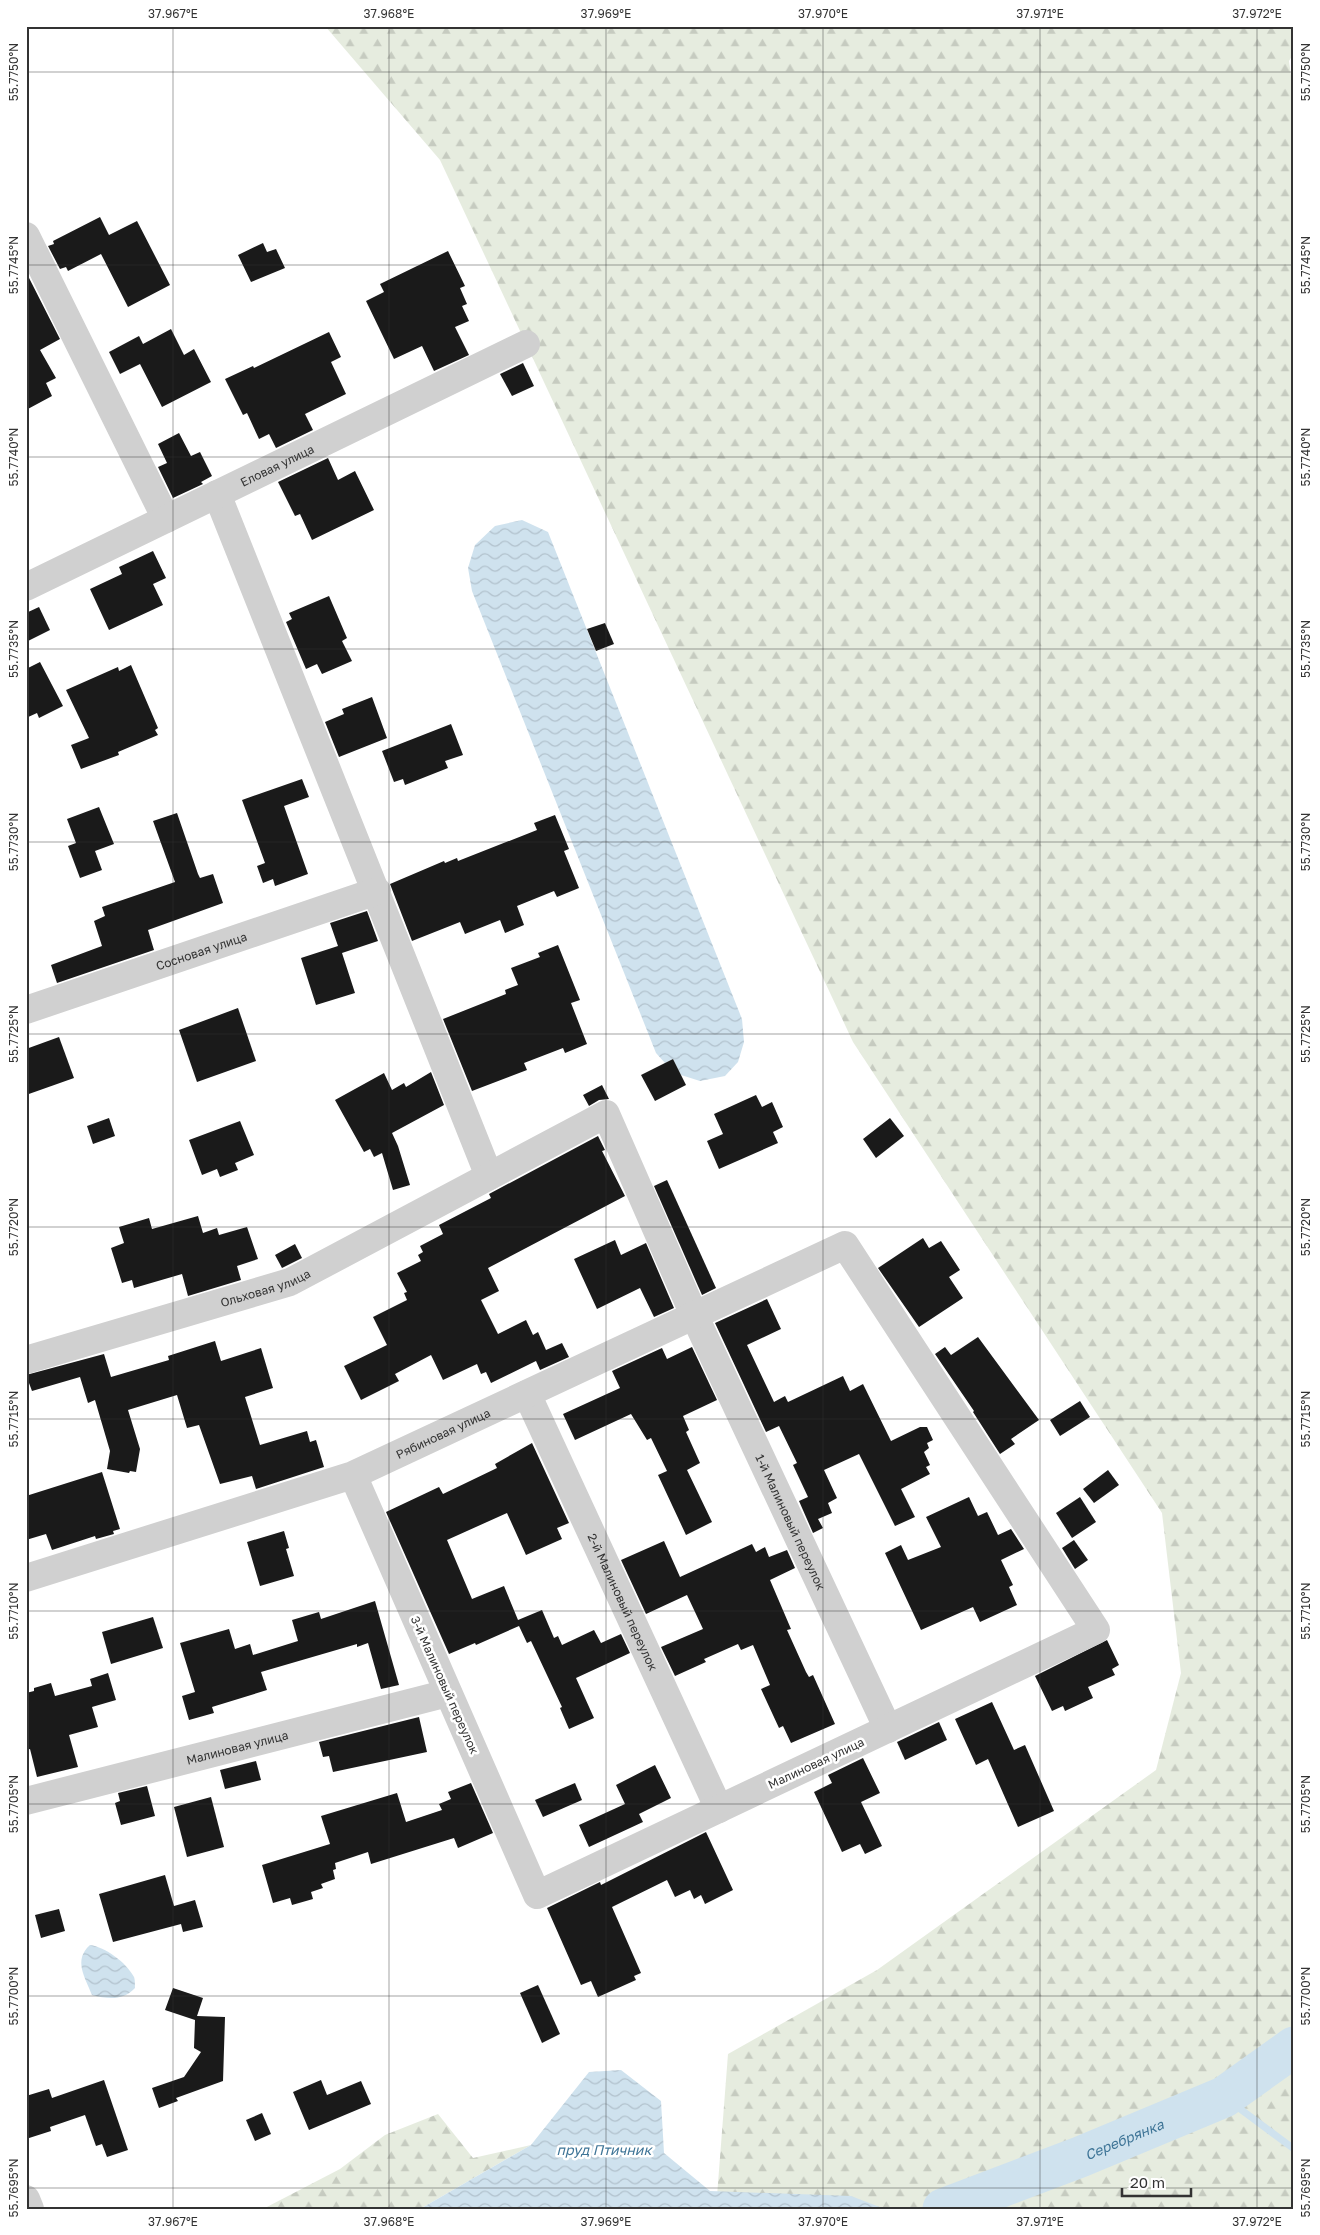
<svg xmlns="http://www.w3.org/2000/svg" width="1320" height="2235" font-family="'Golos Text',sans-serif">
  <defs>
    <pattern id="forest-firs" width="22" height="20" patternUnits="userSpaceOnUse" patternTransform="scale(1.25)"><rect width="22" height="20" fill="#e6ecdf"/><path d="M5 1l3.5 6h-7zM16 11l3.5 6h-7z" fill="#c6cbc0"/></pattern>
    <pattern id="water-waves" width="16" height="10" patternUnits="userSpaceOnUse" patternTransform="scale(1.25)"><rect width="16" height="10" fill="#cfe2ee"/><path d="M0 5q4-4 8 0t8 0" fill="none" stroke="#b2c2cd"/></pattern>
  </defs>
  <rect width="100%" height="100%" fill="#fff"/>
  <g fill="url(#forest-firs)">
    <path d="M 325,26 L 1294,26 L 1294,53 L 1289,61 L 1294,98 L 1294,2209 L 716,2209 L 728,2054 L 877,1970 L 1156,1770 L 1181,1673 L 1162,1513 L 853,1042 L 440,160 Z"/>
    <path d="M 438,2114 L 473,2158 L 531,2145 L 420,2209 L 263,2209 L 340,2169 L 385,2135 Z"/>
  </g>
  <g fill="url(#water-waves)">
    <path d="M 522,520 L 548,532 L 742,1019 L 744,1042 L 738,1062 L 725,1076 L 700,1081 L 681,1075 L 673,1059 L 665,1063 L 656,1053 L 472,591 L 468,568 L 475,545 L 495,526 Z"/>
    <path d="M 90,1945 C 105,1947 126,1962 134,1977 C 135,1979 135,1985 135,1988 C 123,2001 108,1999 92,1995 C 85,1977 73,1960 90,1945 Z"/>
    <path d="M 621,2070 L 661,2101 L 664,2153 L 710,2191 L 851,2196 L 885,2209 L 420,2209 L 531,2145 L 589,2072 Z"/>
  </g>
  <g fill="none" stroke-linecap="round" stroke-linejoin="round">
    <path stroke="#cfe2ee" stroke-width="7" d="M 1224,2097 L 1294,2149"/>
    <path stroke="#cfe2ee" stroke-width="41" id="s1" d="M 943,2209 L 1080,2157 L 1224,2097 L 1294,2047"/>
  </g>
  <g fill="#1a1a1a">
    <path d="M 100,217 L 109,235 L 137,221 L 170,285 L 128,307 L 101,254 L 68,271 L 66,267 L 60,269 L 48,246 L 54,244 L 53,241 Z"/>
    <path d="M 263,243 L 267,252 L 276,249 L 285,268 L 251,282 L 238,255 Z"/>
    <path d="M 448,251 L 465,286 L 460,288 L 467,304 L 462,306 L 469,321 L 455,327 L 469,355 L 434,371 L 422,346 L 394,359 L 366,301 L 384,292 L 380,284 Z"/>
    <path d="M 26,272 L 60,339 L 40,350 L 56,378 L 46,383 L 52,396 L 26,410 Z"/>
    <path d="M 171,329 L 184,355 L 194,349 L 211,382 L 162,407 L 140,364 L 120,374 L 109,352 L 139,336 L 143,344 Z"/>
    <path d="M 329,332 L 341,357 L 331,362 L 346,394 L 305,414 L 313,430 L 276,448 L 269,434 L 259,439 L 247,413 L 243,415 L 225,379 L 253,366 L 254,368 Z"/>
    <path d="M 523,363 L 534,386 L 512,396 L 500,374 Z"/>
    <path d="M 179,433 L 191,456 L 200,452 L 212,476 L 201,482 L 203,484 L 173,498 L 158,467 L 167,463 L 158,444 Z"/>
    <path d="M 328,458 L 338,480 L 355,471 L 374,510 L 312,540 L 300,514 L 295,516 L 278,482 Z"/>
    <path d="M 153,551 L 166,578 L 153,584 L 163,605 L 109,630 L 90,589 L 122,574 L 119,567 Z"/>
    <path d="M 329,596 L 347,638 L 342,641 L 352,661 L 322,674 L 317,664 L 306,669 L 286,622 L 292,619 L 289,613 Z"/>
    <path d="M 39,607 L 50,630 L 26,642 L 26,613 Z"/>
    <path d="M 605,623 L 614,644 L 596,651 L 587,629 Z"/>
    <path d="M 40,662 L 63,706 L 39,718 L 37,713 L 26,718 L 26,669 Z"/>
    <path d="M 131,665 L 158,728 L 155,730 L 158,735 L 118,752 L 119,755 L 81,769 L 71,745 L 89,738 L 66,690 L 118,667 L 119,671 Z"/>
    <path d="M 372,697 L 387,738 L 339,757 L 325,722 L 344,714 L 342,709 Z"/>
    <path d="M 451,724 L 463,755 L 445,761 L 448,768 L 405,785 L 403,779 L 394,782 L 382,751 Z"/>
    <path d="M 302,779 L 309,797 L 284,806 L 308,874 L 275,886 L 273,879 L 263,883 L 257,866 L 265,863 L 242,800 Z"/>
    <path d="M 99,807 L 114,844 L 95,851 L 102,870 L 80,878 L 68,846 L 76,843 L 67,819 Z"/>
    <path d="M 177,813 L 198,874 L 200,878 L 213,874 L 223,903 L 148,930 L 154,950 L 57,983 L 51,965 L 102,946 L 94,921 L 105,916 L 102,907 L 175,882 L 153,821 Z"/>
    <path d="M 555,815 L 569,849 L 564,851 L 579,888 L 557,897 L 554,891 L 517,906 L 524,925 L 505,933 L 500,920 L 465,934 L 460,922 L 412,941 L 390,884 L 444,861 L 445,863 L 457,858 L 458,861 L 537,830 L 534,823 Z"/>
    <path d="M 367,911 L 378,941 L 342,953 L 355,993 L 316,1005 L 301,958 L 338,946 L 330,923 Z"/>
    <path d="M 558,945 L 580,1000 L 571,1003 L 587,1044 L 565,1053 L 563,1048 L 524,1063 L 527,1070 L 472,1091 L 443,1019 L 506,994 L 505,990 L 518,985 L 511,968 L 540,957 L 538,953 Z"/>
    <path d="M 238,1008 L 256,1061 L 197,1082 L 179,1030 Z"/>
    <path d="M 59,1037 L 74,1078 L 26,1095 L 26,1049 Z"/>
    <path d="M 673,1059 L 686,1085 L 655,1101 L 641,1075 Z"/>
    <path d="M 431,1072 L 444,1105 L 392,1133 L 398,1146 L 410,1185 L 393,1190 L 382,1153 L 374,1157 L 370,1149 L 364,1152 L 335,1100 L 384,1073 L 392,1090 L 404,1083 L 406,1087 Z"/>
    <path d="M 602,1085 L 609,1099 L 599,1100 L 589,1106 L 583,1095 Z"/>
    <path d="M 756,1095 L 762,1107 L 772,1102 L 783,1127 L 773,1132 L 778,1143 L 719,1169 L 707,1141 L 723,1134 L 714,1114 Z"/>
    <path d="M 109,1118 L 115,1136 L 93,1144 L 87,1126 Z"/>
    <path d="M 890,1118 L 904,1136 L 876,1158 L 863,1139 Z"/>
    <path d="M 240,1121 L 254,1155 L 235,1163 L 238,1170 L 220,1177 L 217,1169 L 202,1175 L 189,1140 Z"/>
    <path d="M 598,1136 L 605,1150 L 602,1151 L 625,1196 L 488,1268 L 499,1291 L 481,1300 L 498,1334 L 526,1320 L 533,1335 L 538,1332 L 546,1350 L 562,1343 L 569,1357 L 540,1370 L 536,1361 L 491,1383 L 486,1372 L 481,1374 L 477,1364 L 443,1380 L 431,1355 L 395,1374 L 399,1381 L 361,1400 L 344,1366 L 387,1345 L 373,1317 L 407,1300 L 404,1293 L 407,1292 L 397,1273 L 421,1261 L 418,1255 L 423,1252 L 420,1246 L 443,1234 L 439,1225 L 491,1198 L 489,1194 Z"/>
    <path d="M 667,1180 L 716,1288 L 702,1295 L 654,1186 Z"/>
    <path d="M 198,1216 L 203,1233 L 217,1228 L 219,1235 L 247,1227 L 258,1259 L 237,1266 L 241,1280 L 188,1296 L 182,1274 L 134,1288 L 132,1280 L 122,1283 L 111,1248 L 124,1243 L 119,1227 L 149,1218 L 152,1229 Z"/>
    <path d="M 923,1238 L 929,1248 L 941,1241 L 960,1270 L 949,1277 L 963,1298 L 919,1327 L 878,1268 Z"/>
    <path d="M 615,1240 L 621,1255 L 646,1243 L 674,1308 L 654,1317 L 640,1288 L 597,1309 L 574,1259 Z"/>
    <path d="M 295,1244 L 302,1258 L 282,1268 L 275,1255 Z"/>
    <path d="M 767,1299 L 781,1329 L 747,1345 L 774,1402 L 785,1396 L 788,1402 L 843,1376 L 850,1391 L 863,1384 L 891,1441 L 920,1427 L 927,1427 L 933,1440 L 927,1443 L 929,1448 L 924,1452 L 930,1465 L 926,1467 L 930,1474 L 901,1489 L 915,1517 L 895,1526 L 859,1454 L 824,1470 L 837,1498 L 828,1503 L 832,1513 L 818,1519 L 823,1528 L 813,1533 L 799,1501 L 808,1497 L 793,1465 L 797,1463 L 779,1426 L 766,1432 L 715,1323 Z"/>
    <path d="M 978,1337 L 1039,1420 L 1011,1439 L 1015,1444 L 1000,1454 L 973,1412 L 974,1411 L 935,1354 L 945,1347 L 951,1355 Z"/>
    <path d="M 215,1341 L 221,1361 L 261,1348 L 273,1388 L 245,1397 L 260,1445 L 307,1431 L 310,1442 L 316,1440 L 324,1467 L 256,1489 L 252,1476 L 220,1484 L 199,1425 L 187,1428 L 177,1395 L 128,1410 L 140,1449 L 136,1472 L 130,1471 L 129,1473 L 107,1469 L 110,1451 L 95,1400 L 88,1403 L 80,1377 L 32,1391 L 26,1375 L 104,1354 L 111,1377 L 169,1360 L 168,1356 Z"/>
    <path d="M 692,1347 L 717,1400 L 683,1416 L 689,1430 L 686,1432 L 700,1463 L 687,1470 L 712,1522 L 686,1535 L 658,1475 L 667,1471 L 651,1438 L 647,1440 L 631,1414 L 575,1440 L 563,1414 L 620,1388 L 612,1371 L 662,1348 L 667,1359 Z"/>
    <path d="M 1080,1401 L 1090,1417 L 1060,1436 L 1050,1420 Z"/>
    <path d="M 532,1443 L 569,1523 L 557,1528 L 562,1539 L 526,1555 L 507,1513 L 447,1540 L 472,1599 L 504,1586 L 518,1620 L 542,1610 L 554,1638 L 558,1636 L 562,1645 L 594,1630 L 601,1643 L 621,1634 L 630,1653 L 576,1678 L 594,1718 L 569,1729 L 560,1708 L 562,1707 L 531,1641 L 527,1643 L 519,1626 L 476,1645 L 475,1643 L 449,1654 L 386,1512 L 439,1487 L 443,1494 L 497,1468 L 495,1464 Z"/>
    <path d="M 1108,1470 L 1119,1485 L 1094,1503 L 1083,1489 Z"/>
    <path d="M 102,1472 L 120,1529 L 113,1531 L 114,1534 L 96,1539 L 95,1536 L 52,1550 L 46,1534 L 26,1540 L 26,1496 Z"/>
    <path d="M 969,1497 L 978,1516 L 987,1512 L 998,1535 L 1011,1529 L 1024,1549 L 1001,1560 L 1013,1585 L 1009,1587 L 1017,1605 L 980,1622 L 973,1607 L 921,1630 L 885,1553 L 901,1545 L 908,1560 L 941,1547 L 926,1517 Z"/>
    <path d="M 1080,1497 L 1096,1522 L 1072,1538 L 1056,1513 Z"/>
    <path d="M 284,1531 L 289,1548 L 286,1549 L 294,1576 L 260,1586 L 247,1542 Z"/>
    <path d="M 1074,1540 L 1088,1560 L 1075,1569 L 1062,1548 Z"/>
    <path d="M 664,1541 L 680,1577 L 752,1544 L 756,1552 L 765,1547 L 769,1557 L 787,1550 L 795,1568 L 770,1580 L 791,1629 L 787,1630 L 806,1672 L 809,1677 L 813,1675 L 835,1724 L 791,1743 L 783,1726 L 779,1728 L 761,1689 L 770,1685 L 753,1645 L 741,1650 L 738,1644 L 704,1659 L 706,1662 L 675,1676 L 661,1647 L 703,1629 L 687,1595 L 646,1614 L 621,1560 Z"/>
    <path d="M 375,1601 L 399,1685 L 381,1689 L 368,1643 L 357,1647 L 357,1644 L 261,1672 L 267,1690 L 212,1707 L 214,1713 L 189,1720 L 182,1696 L 195,1692 L 180,1643 L 229,1629 L 235,1649 L 250,1644 L 253,1655 L 298,1641 L 292,1620 L 319,1612 L 321,1619 Z"/>
    <path d="M 153,1617 L 163,1648 L 111,1664 L 102,1632 Z"/>
    <path d="M 1107,1640 L 1119,1665 L 1112,1669 L 1115,1675 L 1088,1687 L 1093,1698 L 1065,1711 L 1063,1706 L 1052,1711 L 1035,1676 Z"/>
    <path d="M 108,1673 L 116,1700 L 92,1707 L 98,1727 L 69,1735 L 78,1767 L 37,1777 L 30,1749 L 26,1750 L 26,1693 L 34,1691 L 34,1688 L 51,1683 L 55,1696 L 92,1686 L 90,1679 Z"/>
    <path d="M 992,1702 L 1014,1750 L 1025,1745 L 1054,1811 L 1018,1827 L 988,1759 L 976,1765 L 955,1719 Z"/>
    <path d="M 419,1717 L 427,1752 L 333,1772 L 329,1756 L 323,1757 L 319,1742 Z"/>
    <path d="M 939,1722 L 947,1740 L 905,1760 L 897,1742 Z"/>
    <path d="M 863,1758 L 880,1793 L 861,1802 L 882,1846 L 865,1854 L 860,1844 L 842,1852 L 814,1792 L 832,1783 L 828,1775 Z"/>
    <path d="M 256,1761 L 261,1780 L 225,1789 L 220,1770 Z"/>
    <path d="M 655,1765 L 671,1798 L 639,1814 L 643,1822 L 589,1847 L 579,1825 L 625,1804 L 616,1785 Z"/>
    <path d="M 471,1783 L 493,1833 L 458,1848 L 454,1838 L 371,1864 L 368,1852 L 335,1863 L 336,1869 L 333,1870 L 335,1879 L 321,1884 L 323,1888 L 311,1892 L 313,1899 L 292,1905 L 290,1898 L 273,1903 L 262,1865 L 330,1844 L 321,1816 L 397,1793 L 406,1822 L 442,1810 L 439,1804 L 451,1799 L 448,1792 Z"/>
    <path d="M 575,1783 L 582,1800 L 543,1817 L 535,1800 Z"/>
    <path d="M 147,1786 L 155,1816 L 121,1825 L 115,1803 L 120,1801 L 118,1793 Z"/>
    <path d="M 211,1797 L 224,1847 L 187,1857 L 174,1807 Z"/>
    <path d="M 706,1832 L 733,1890 L 705,1904 L 701,1895 L 694,1899 L 690,1890 L 675,1897 L 667,1880 L 612,1907 L 641,1973 L 634,1976 L 636,1980 L 598,1997 L 591,1981 L 581,1985 L 547,1908 L 600,1882 L 601,1885 Z"/>
    <path d="M 165,1875 L 174,1906 L 195,1900 L 203,1927 L 183,1932 L 181,1924 L 113,1942 L 99,1894 Z"/>
    <path d="M 59,1909 L 65,1931 L 41,1938 L 35,1915 Z"/>
    <path d="M 538,1985 L 560,2034 L 542,2043 L 520,1993 Z"/>
    <path d="M 173,1988 L 203,1998 L 197,2016 L 225,2017 L 223,2081 L 176,2098 L 178,2101 L 159,2108 L 152,2088 L 184,2077 L 201,2052 L 194,2048 L 195,2020 L 165,2010 Z"/>
    <path d="M 104,2080 L 128,2150 L 107,2157 L 102,2144 L 96,2146 L 85,2115 L 50,2127 L 51,2131 L 26,2139 L 26,2096 L 49,2089 L 52,2098 Z"/>
    <path d="M 321,2080 L 327,2095 L 361,2081 L 371,2104 L 309,2130 L 293,2092 Z"/>
    <path d="M 262,2113 L 271,2134 L 255,2141 L 246,2120 Z"/>
  </g>
  <g fill="none" stroke-linecap="round" stroke-linejoin="round">
    <g stroke="#d0d0d0" stroke-width="28">
      <path d="M 26,236 L 166,519"/>
      <path d="M 217,494 L 489,1176"/>
      <path id="s2" d="M 26,587 L 526,344"/>
      <path id="s3" d="M 26,1010 L 377,891"/>
      <path id="s4" d="M 26,1360 L 290,1282 L 606,1114 L 694,1315 L 888,1729"/>
      <path id="s5" d="M 527,1394 L 719,1809"/>
      <path id="s6" d="M 26,1578 L 353,1475 L 845,1245 L 1096,1630 L 537,1895 L 353,1475"/>
      <path id="s7" d="M 26,1801 L 448,1693"/>
      <path d="M 26,2199 L 30,2209"/>
    </g>
  </g>
  <path fill="none" stroke="#333" stroke-width="1" stroke-opacity="0.45" d="M 173,26 L 173,2209M 389,26 L 389,2209M 606,26 L 606,2209M 823,26 L 823,2209M 1040,26 L 1040,2209M 1257,26 L 1257,2209M 26,72 L 1294,72M 26,265 L 1294,265M 26,457 L 1294,457M 26,649 L 1294,649M 26,842 L 1294,842M 26,1034 L 1294,1034M 26,1227 L 1294,1227M 26,1419 L 1294,1419M 26,1611 L 1294,1611M 26,1804 L 1294,1804M 26,1996 L 1294,1996M 26,2188 L 1294,2188"/>
  <g text-anchor="middle" dominant-baseline="central" stroke-width="5" stroke-linejoin="round" paint-order="stroke">
    <g font-size="12" fill="#333" stroke="#fff">
      <text stroke="none"><textPath href="#s2" startOffset="279">Еловая улица</textPath></text>
      <text stroke="none"><textPath href="#s3" startOffset="185">Сосновая улица</textPath></text>
      <text stroke="none"><textPath href="#s4" startOffset="250">Ольховая улица</textPath></text>
      <text stroke="none"><textPath href="#s6" startOffset="442">Рябиновая улица</textPath></text>
      <text stroke="none"><textPath href="#s4" startOffset="1081">1-й Малиновый переулок</textPath></text>
      <text stroke="none"><textPath href="#s5" startOffset="229">2-й Малиновый переулок</textPath></text>
      <text transform="translate(445 1685) rotate(66)">3-й Малиновый переулок</text>
      <text stroke="none"><textPath href="#s7" startOffset="218">Малиновая улица</textPath></text>
      <text transform="translate(816 1763) rotate(-25)">Малиновая улица</text>
    </g>
    <g font-size="14" font-style="italic" fill="#3f7597" stroke="#fff">
      <text stroke="none"><textPath href="#s1" startOffset="194">Серебрянка</textPath></text>
      <text x="604" y="2149">пруд Птичник</text>
    </g>
  </g>
  <rect width="1320" height="2235" fill="none" stroke="#ffffff" stroke-width="55"/>
  <path d="M1122 2188v8h69v-8" fill="none" stroke="#333333" stroke-width="2.5"/>
  <text x="1130" y="2188" font-size="15" fill="#333333" stroke="#ffffff" stroke-width="4" paint-order="stroke">20 m</text>
  <rect x="28" y="28" width="1264" height="2180" fill="none" stroke="#333" stroke-width="2"/>
  <g font-size="12" text-anchor="middle" fill="#333">
    <text x="173" y="18">37.967°E</text>
    <text x="389" y="18">37.968°E</text>
    <text x="606" y="18">37.969°E</text>
    <text x="823" y="18">37.970°E</text>
    <text x="1040" y="18">37.971°E</text>
    <text x="1257" y="18">37.972°E</text>
    <text transform="translate(14 72) rotate(-90)" y="4">55.7750°N</text>
    <text transform="translate(1306 72) rotate(-90)" y="4">55.7750°N</text>
    <text transform="translate(14 265) rotate(-90)" y="4">55.7745°N</text>
    <text transform="translate(1306 265) rotate(-90)" y="4">55.7745°N</text>
    <text transform="translate(14 457) rotate(-90)" y="4">55.7740°N</text>
    <text transform="translate(1306 457) rotate(-90)" y="4">55.7740°N</text>
    <text transform="translate(14 649) rotate(-90)" y="4">55.7735°N</text>
    <text transform="translate(1306 649) rotate(-90)" y="4">55.7735°N</text>
    <text transform="translate(14 842) rotate(-90)" y="4">55.7730°N</text>
    <text transform="translate(1306 842) rotate(-90)" y="4">55.7730°N</text>
    <text transform="translate(14 1034) rotate(-90)" y="4">55.7725°N</text>
    <text transform="translate(1306 1034) rotate(-90)" y="4">55.7725°N</text>
    <text transform="translate(14 1227) rotate(-90)" y="4">55.7720°N</text>
    <text transform="translate(1306 1227) rotate(-90)" y="4">55.7720°N</text>
    <text transform="translate(14 1419) rotate(-90)" y="4">55.7715°N</text>
    <text transform="translate(1306 1419) rotate(-90)" y="4">55.7715°N</text>
    <text transform="translate(14 1611) rotate(-90)" y="4">55.7710°N</text>
    <text transform="translate(1306 1611) rotate(-90)" y="4">55.7710°N</text>
    <text transform="translate(14 1804) rotate(-90)" y="4">55.7705°N</text>
    <text transform="translate(1306 1804) rotate(-90)" y="4">55.7705°N</text>
    <text transform="translate(14 1996) rotate(-90)" y="4">55.7700°N</text>
    <text transform="translate(1306 1996) rotate(-90)" y="4">55.7700°N</text>
    <text transform="translate(14 2188) rotate(-90)" y="4">55.7695°N</text>
    <text transform="translate(1306 2188) rotate(-90)" y="4">55.7695°N</text>
    <text x="173" y="2226">37.967°E</text>
    <text x="389" y="2226">37.968°E</text>
    <text x="606" y="2226">37.969°E</text>
    <text x="823" y="2226">37.970°E</text>
    <text x="1040" y="2226">37.971°E</text>
    <text x="1257" y="2226">37.972°E</text>
  </g>
</svg>
